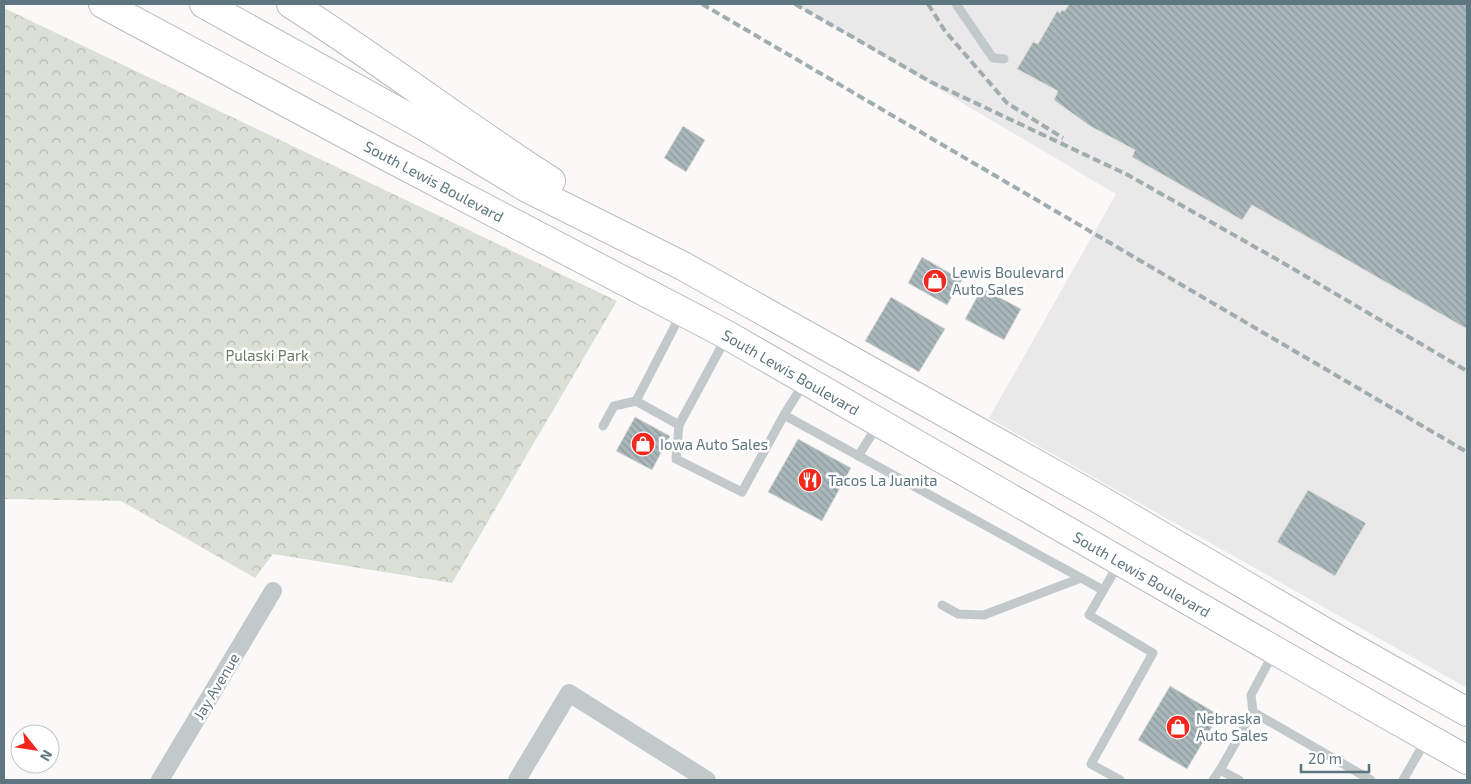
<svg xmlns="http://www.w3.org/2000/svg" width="1471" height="784" font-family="'Exo 2',sans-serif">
  <defs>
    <pattern id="park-crowns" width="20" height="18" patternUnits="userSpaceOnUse" patternTransform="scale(1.25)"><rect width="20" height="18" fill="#dbe0d6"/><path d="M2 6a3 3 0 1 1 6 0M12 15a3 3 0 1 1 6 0" fill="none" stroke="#b5bab3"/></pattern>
    <pattern id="building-back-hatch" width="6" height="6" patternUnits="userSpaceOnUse" patternTransform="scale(1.25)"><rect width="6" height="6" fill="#a9b6ba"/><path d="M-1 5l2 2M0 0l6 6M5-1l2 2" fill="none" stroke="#8d999c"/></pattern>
  </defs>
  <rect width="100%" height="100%" fill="#faf9f7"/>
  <path fill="#e8e9e8" d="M 795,4 L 1467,4 L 1467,688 L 989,418 L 1116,194 Z"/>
  <path fill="url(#park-crowns)" d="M 4,8 L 617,301 L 452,583 L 273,554 L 255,578 L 121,501 L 4,499 Z"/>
  <g fill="url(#building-back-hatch)" stroke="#dcdbd9">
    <path d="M 1069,4 L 1467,4 L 1467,329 L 1252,205 L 1242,220 L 1132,157 L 1135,150 L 1090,126 L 1054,100 L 1058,91 L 1017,69 L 1033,42 L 1038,44 L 1057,11 L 1060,13 L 1062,10 L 1065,11 Z"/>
    <path d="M 683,126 L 705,140 L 686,172 L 664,158 Z"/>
    <path d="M 922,257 L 962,280 L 947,305 L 908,283 Z"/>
    <path d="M 982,288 L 1021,309 L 1004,340 L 965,319 Z"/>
    <path d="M 891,297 L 945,329 L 919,372 L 865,341 Z"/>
    <path d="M 635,417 L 670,436 L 652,470 L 616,451 Z"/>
    <path d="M 798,439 L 851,468 L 822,521 L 768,492 Z"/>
    <path d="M 1308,490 L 1366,523 L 1335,576 L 1277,542 Z"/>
    <path d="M 1170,686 L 1219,715 L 1187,769 L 1138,740 Z"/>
  </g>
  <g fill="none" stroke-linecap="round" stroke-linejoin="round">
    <g stroke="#b5bdc0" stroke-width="30">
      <g id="primary">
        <path d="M 103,4 L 384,155 L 727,335 L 1356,697 L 1467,760"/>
        <path d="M 204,4 L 419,123 L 527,188 L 683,266 L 1097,498 L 1337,639 L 1467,712"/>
        <path d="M 291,4 C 380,60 463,125 551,181"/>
      </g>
    </g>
    <g stroke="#c2c9cb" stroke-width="9">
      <path d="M 956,4 L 993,58 L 1004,59"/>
      <path d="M 726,338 L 679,425 L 676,459 L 742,492 L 784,415"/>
      <path d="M 804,383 L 784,415 L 1103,590"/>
      <path d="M 679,425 L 636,401 L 681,314"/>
      <path d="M 603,426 L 614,406 L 636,401"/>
      <path d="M 858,456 L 878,425"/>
      <path d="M 1118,565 L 1089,615 L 1153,653 L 1091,764 L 1120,780"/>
      <path d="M 942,605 L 958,614 L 984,615 L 1081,578"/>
      <path d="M 1274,652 L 1251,695 L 1253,712 L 1371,780"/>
      <path d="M 1213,780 L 1220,770"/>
      <path d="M 1239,780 L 1220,770 L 1253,712"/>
      <path d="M 1403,780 L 1426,740"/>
    </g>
    <g stroke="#c2c9cb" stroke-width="18">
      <path d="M 160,780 L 273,591"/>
      <path d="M 517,780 L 569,693 L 707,780"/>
    </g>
    <use href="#primary" stroke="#fff" stroke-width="28"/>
    <g stroke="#a1acb0" stroke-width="4" stroke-dasharray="8 4" stroke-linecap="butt">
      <path d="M 702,4 L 1467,452"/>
      <path d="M 795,4 L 931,82 L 1128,175 L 1278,260 L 1467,371"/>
      <path d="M 928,4 L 945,31 L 1007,103 L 1063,138"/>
    </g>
  </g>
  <defs>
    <g id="shop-disc" transform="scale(1.25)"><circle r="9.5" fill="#f2281f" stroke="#fff"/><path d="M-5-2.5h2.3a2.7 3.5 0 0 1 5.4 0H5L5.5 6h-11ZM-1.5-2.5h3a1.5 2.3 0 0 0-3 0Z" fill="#fff"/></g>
    <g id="restaurant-disc" transform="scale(1.25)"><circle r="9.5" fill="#f2281f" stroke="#fff"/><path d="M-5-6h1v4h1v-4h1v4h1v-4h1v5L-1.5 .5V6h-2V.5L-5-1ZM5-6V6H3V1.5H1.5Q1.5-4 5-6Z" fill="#fff"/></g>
  </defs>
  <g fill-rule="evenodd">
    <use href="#shop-disc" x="935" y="281"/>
    <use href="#shop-disc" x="643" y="444"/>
    <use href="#restaurant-disc" x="810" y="480"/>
    <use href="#shop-disc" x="1178" y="727"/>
  </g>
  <g text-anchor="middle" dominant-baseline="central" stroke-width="5" stroke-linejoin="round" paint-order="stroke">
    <g font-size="15" fill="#5e767f" stroke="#fff">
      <text transform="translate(434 181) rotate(28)">South Lewis Boulevard</text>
      <text transform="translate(791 372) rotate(30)">South Lewis Boulevard</text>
      <text transform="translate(1142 574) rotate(30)">South Lewis Boulevard</text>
      <text transform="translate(216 686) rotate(-59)">Jay Avenue</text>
    </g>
    <g font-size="15" fill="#5e767f" stroke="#fff" text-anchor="start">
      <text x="952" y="272">Lewis Boulevard<tspan x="952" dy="17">Auto Sales</tspan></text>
      <text x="660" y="444">Iowa Auto Sales</text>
      <text x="828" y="480">Tacos La Juanita</text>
      <text x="1196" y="718">Nebraska<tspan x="1196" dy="17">Auto Sales</tspan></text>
    </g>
    <g font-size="15" fill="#6b7b62" stroke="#fff">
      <text x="267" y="355">Pulaski Park</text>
    </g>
  </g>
  <rect width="1471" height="784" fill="none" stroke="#5e767f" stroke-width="10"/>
  <g transform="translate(35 749) rotate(120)"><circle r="24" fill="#ffffff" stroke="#bfc8cc"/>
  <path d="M0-4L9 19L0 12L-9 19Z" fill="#f2281f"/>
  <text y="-8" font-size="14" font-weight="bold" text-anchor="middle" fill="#5e767f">N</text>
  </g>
  <path d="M1301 764v8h68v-8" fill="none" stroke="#5e767f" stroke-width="2.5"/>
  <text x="1308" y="764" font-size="15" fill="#5e767f" stroke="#ffffff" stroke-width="4" paint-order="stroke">20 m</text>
</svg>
